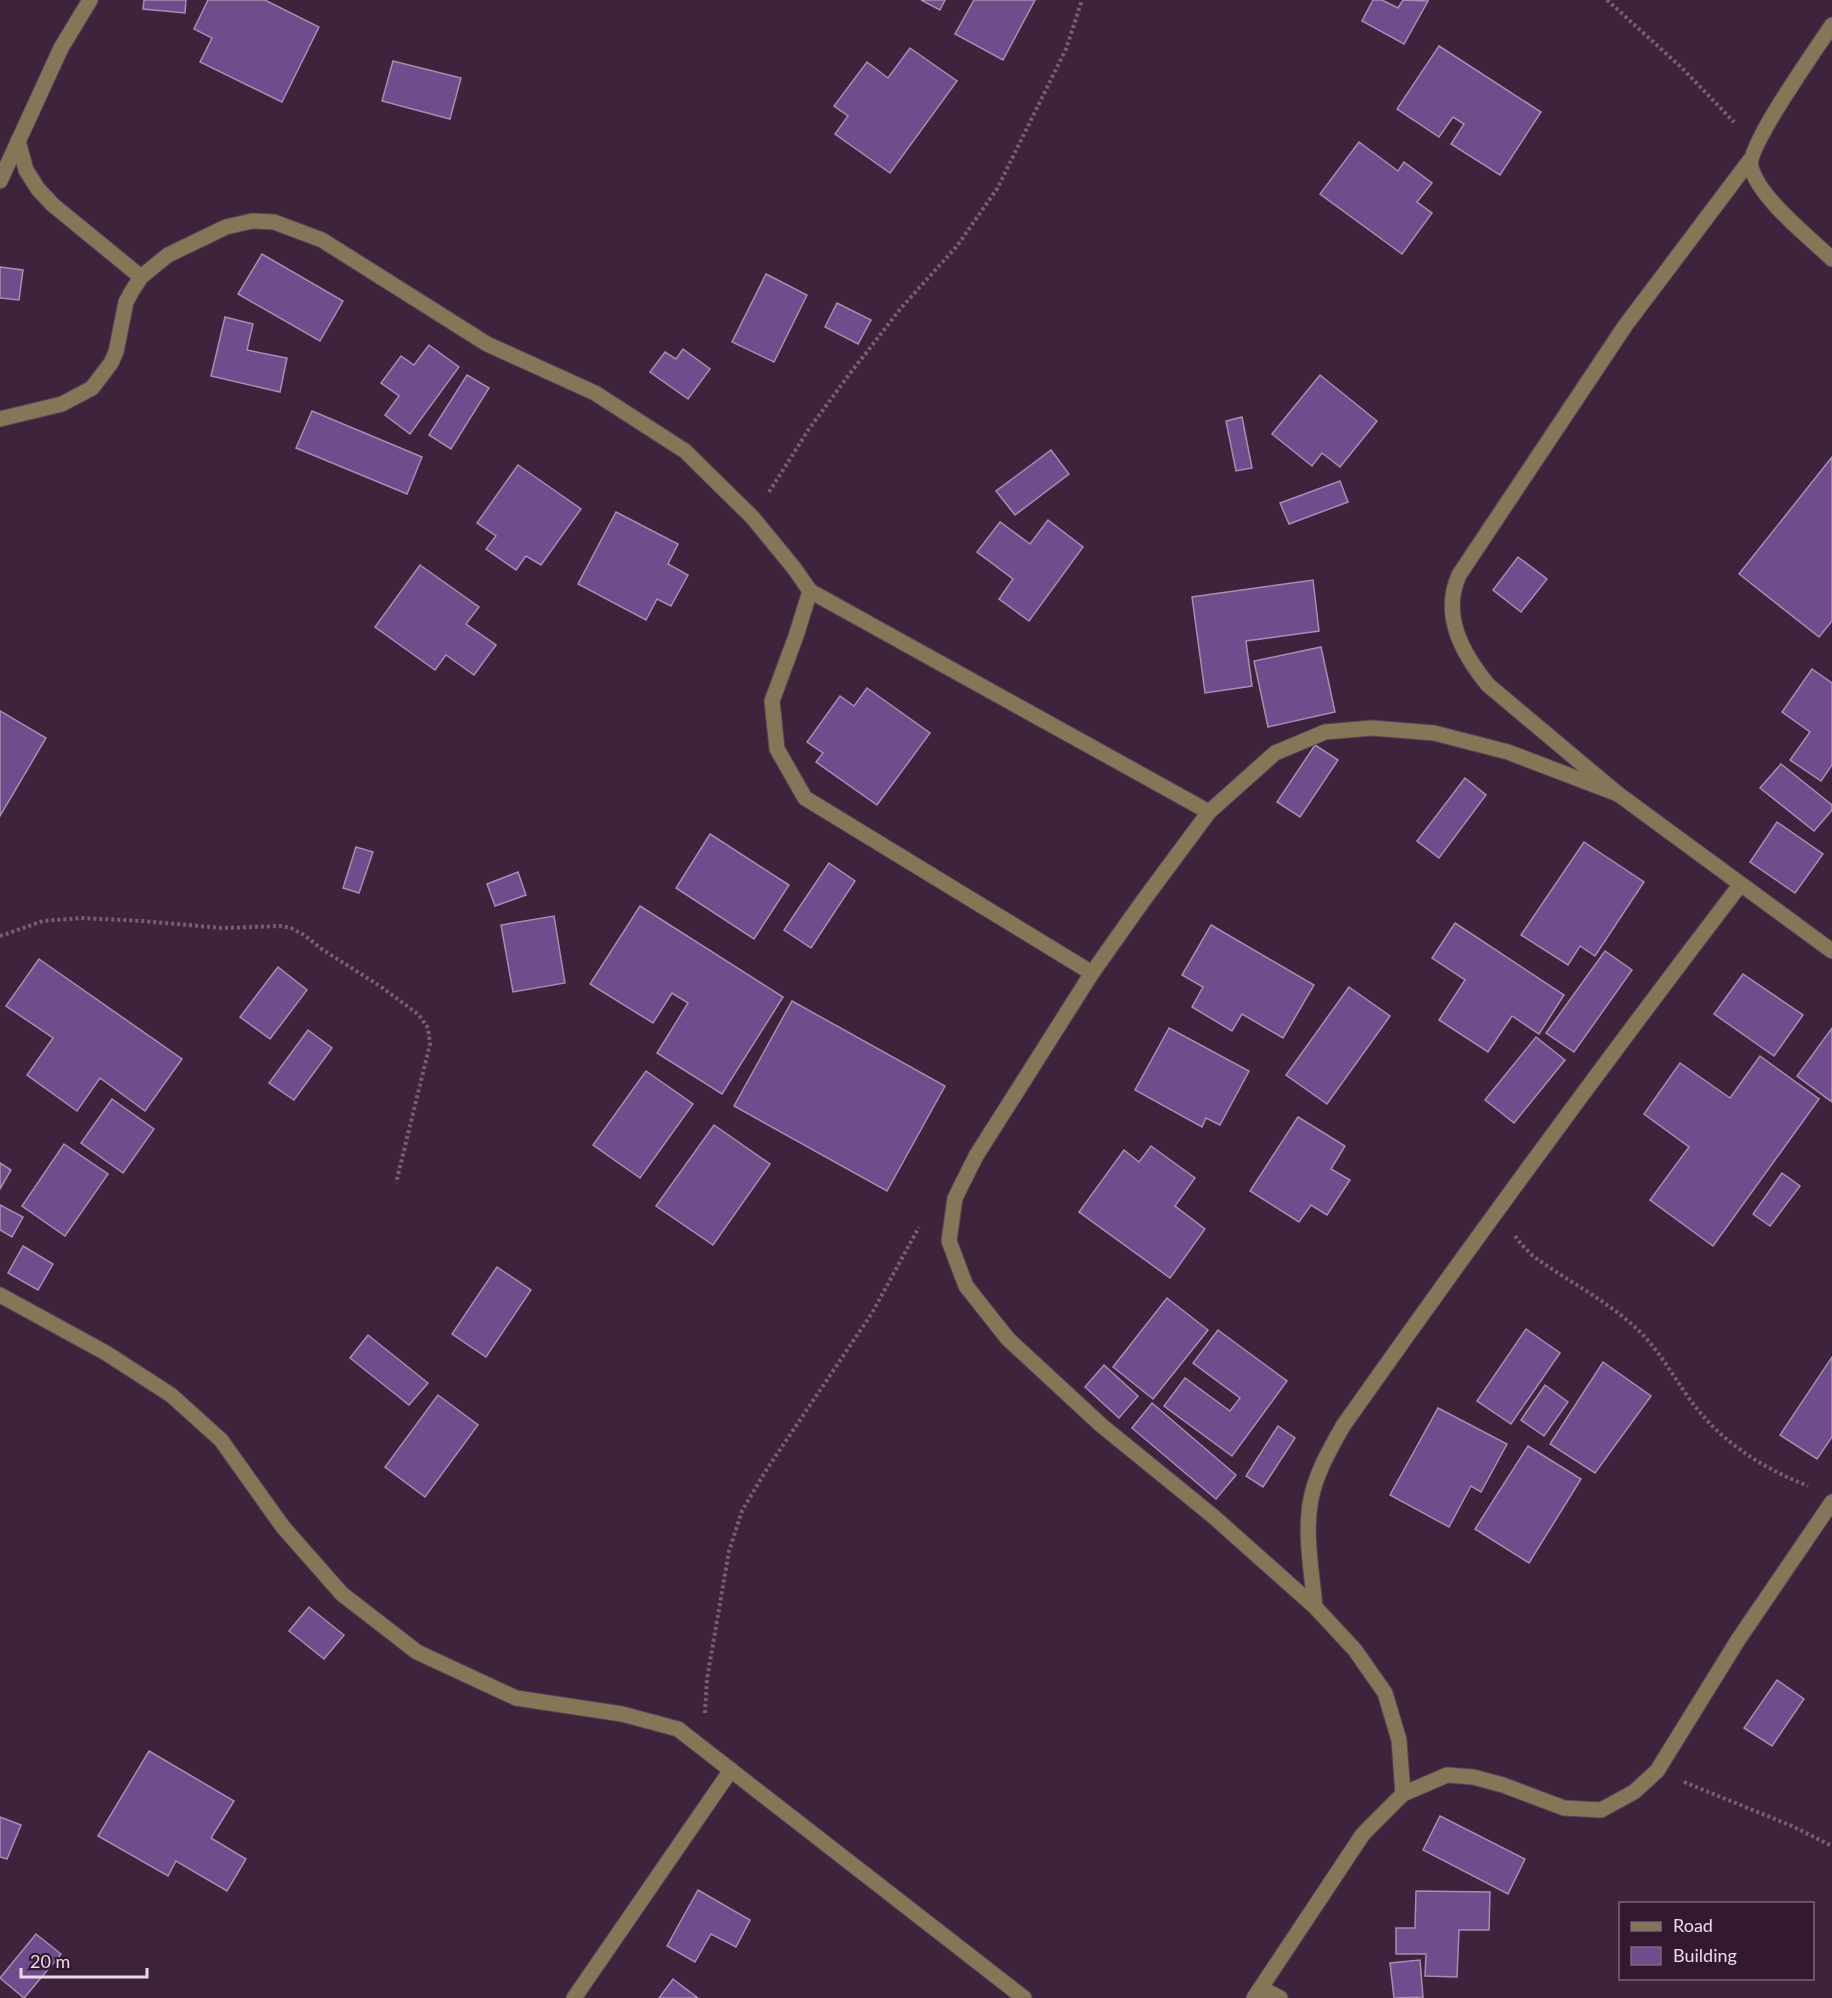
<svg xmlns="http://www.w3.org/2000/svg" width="1832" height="1998" font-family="Lato,sans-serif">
  <rect width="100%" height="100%" fill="#3d233b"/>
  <g fill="#714c8c" stroke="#a28fb2" stroke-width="1.5">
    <path d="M 144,0 L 186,0 L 185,13 L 143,9 Z"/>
    <path d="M 208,0 L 265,0 L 319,27 L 282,102 L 200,62 L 212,38 L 194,29 Z"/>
    <path d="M 921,0 L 945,0 L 940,10 Z"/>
    <path d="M 974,0 L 1035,0 L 1003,60 L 955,34 Z"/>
    <path d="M 1373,0 L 1382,0 L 1398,8 L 1403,0 L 1428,1 L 1404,44 L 1362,21 Z"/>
    <path d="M 1439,46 L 1541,112 L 1500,175 L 1451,144 L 1464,124 L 1453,117 L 1439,137 L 1397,109 Z"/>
    <path d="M 910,48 L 957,81 L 890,173 L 835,134 L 848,116 L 834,106 L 867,62 L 888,78 Z"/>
    <path d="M 393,61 L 461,78 L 450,119 L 382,101 Z"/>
    <path d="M 1359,142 L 1398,171 L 1404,162 L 1432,183 L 1417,202 L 1432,213 L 1402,254 L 1320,194 Z"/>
    <path d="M 262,254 L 343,301 L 320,341 L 238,294 Z"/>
    <path d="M 0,267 L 23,270 L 19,300 L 0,298 Z"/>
    <path d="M 766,274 L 807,295 L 774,362 L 732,342 Z"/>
    <path d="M 837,303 L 871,320 L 858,344 L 825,327 Z"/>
    <path d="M 225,317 L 253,324 L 247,350 L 287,358 L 280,392 L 211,376 Z"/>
    <path d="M 429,345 L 459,367 L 410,434 L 385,415 L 399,396 L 381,383 L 401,356 L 414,365 Z"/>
    <path d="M 683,349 L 710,369 L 688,399 L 650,372 L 665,352 L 676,359 Z"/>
    <path d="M 467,375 L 489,388 L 451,449 L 429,435 Z"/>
    <path d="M 1320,375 L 1377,421 L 1340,467 L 1322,453 L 1312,466 L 1272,434 Z"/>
    <path d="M 312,411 L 422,457 L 407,494 L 296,448 Z"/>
    <path d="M 1242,417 L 1252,468 L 1236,471 L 1226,421 Z"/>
    <path d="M 1051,450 L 1069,474 L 1015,515 L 996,491 Z"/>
    <path d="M 1832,457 L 1832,621 L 1819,637 L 1739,574 Z"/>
    <path d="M 518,465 L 581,509 L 541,565 L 526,556 L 516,570 L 486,549 L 496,536 L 477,523 Z"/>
    <path d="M 1340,481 L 1348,502 L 1289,524 L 1280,503 Z"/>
    <path d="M 616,512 L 678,544 L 668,564 L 688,575 L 671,606 L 657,599 L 646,620 L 578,584 Z"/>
    <path d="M 1048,520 L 1083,547 L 1029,621 L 999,599 L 1013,579 L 977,552 L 1000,522 L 1030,544 Z"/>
    <path d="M 1518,557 L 1547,579 L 1521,612 L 1493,590 Z"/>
    <path d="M 420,565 L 479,607 L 466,624 L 496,645 L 474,675 L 446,655 L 435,670 L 375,627 Z"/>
    <path d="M 1313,580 L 1319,631 L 1246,641 L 1252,686 L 1205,693 L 1192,597 Z"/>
    <path d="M 1321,647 L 1335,712 L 1268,727 L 1254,661 Z"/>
    <path d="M 1812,669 L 1832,683 L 1832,765 L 1821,781 L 1790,760 L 1810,732 L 1782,712 Z"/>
    <path d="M 867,688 L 930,733 L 877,805 L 816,762 L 823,753 L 807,742 L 840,696 L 854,706 Z"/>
    <path d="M 0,711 L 46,738 L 0,816 Z"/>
    <path d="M 1315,745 L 1338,760 L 1300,817 L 1277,802 Z"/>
    <path d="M 1781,764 L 1832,805 L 1832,810 L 1814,831 L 1760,788 Z"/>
    <path d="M 1465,778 L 1486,795 L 1439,858 L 1417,841 Z"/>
    <path d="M 1777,822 L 1823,854 L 1795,893 L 1750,862 Z"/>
    <path d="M 710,834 L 789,885 L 754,939 L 676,888 Z"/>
    <path d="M 1584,842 L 1644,882 L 1595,956 L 1580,946 L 1568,965 L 1521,935 Z"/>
    <path d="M 356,847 L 373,852 L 359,893 L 343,888 Z"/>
    <path d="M 829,863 L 855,881 L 811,948 L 784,930 Z"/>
    <path d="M 518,872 L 526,895 L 495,906 L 487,884 Z"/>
    <path d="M 640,906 L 783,997 L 722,1094 L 657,1053 L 688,1003 L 672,993 L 653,1023 L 590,984 Z"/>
    <path d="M 554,916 L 565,983 L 513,992 L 501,925 Z"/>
    <path d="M 1455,923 L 1564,995 L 1539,1034 L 1512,1016 L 1488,1052 L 1439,1020 L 1465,980 L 1432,958 Z"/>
    <path d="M 1211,925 L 1314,985 L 1283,1038 L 1242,1014 L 1232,1031 L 1192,1007 L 1203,987 L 1182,975 Z"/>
    <path d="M 1605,951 L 1632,970 L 1574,1052 L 1546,1033 Z"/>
    <path d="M 39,959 L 182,1059 L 145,1111 L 100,1078 L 77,1111 L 27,1075 L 53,1038 L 6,1006 Z"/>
    <path d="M 278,967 L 307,990 L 270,1039 L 240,1017 Z"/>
    <path d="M 1743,974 L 1803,1015 L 1774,1056 L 1714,1014 Z"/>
    <path d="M 1349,987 L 1390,1016 L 1327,1104 L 1286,1075 Z"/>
    <path d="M 792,1001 L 945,1086 L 887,1191 L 734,1106 Z"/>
    <path d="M 1169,1028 L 1249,1071 L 1220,1125 L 1206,1118 L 1202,1127 L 1135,1090 Z"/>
    <path d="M 1832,1028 L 1832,1102 L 1797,1076 Z"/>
    <path d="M 308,1030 L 332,1048 L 294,1100 L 269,1083 Z"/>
    <path d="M 1536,1037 L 1565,1060 L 1514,1123 L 1485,1100 Z"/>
    <path d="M 1760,1056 L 1819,1099 L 1713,1246 L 1650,1200 L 1689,1147 L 1644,1114 L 1680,1063 L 1730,1098 Z"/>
    <path d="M 646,1071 L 693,1104 L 640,1178 L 593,1145 Z"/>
    <path d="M 112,1099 L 154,1129 L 123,1173 L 81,1143 Z"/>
    <path d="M 1298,1117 L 1345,1146 L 1331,1169 L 1350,1180 L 1327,1215 L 1311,1205 L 1299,1222 L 1250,1191 Z"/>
    <path d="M 714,1125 L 770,1164 L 713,1245 L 656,1206 Z"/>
    <path d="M 64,1144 L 108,1174 L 65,1236 L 22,1206 Z"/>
    <path d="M 1151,1146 L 1195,1178 L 1175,1206 L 1205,1229 L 1170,1278 L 1079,1212 L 1124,1150 L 1139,1162 Z"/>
    <path d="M 0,1163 L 11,1170 L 0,1189 Z"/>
    <path d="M 1782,1173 L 1800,1186 L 1770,1226 L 1753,1214 Z"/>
    <path d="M 0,1205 L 23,1217 L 12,1237 L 0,1230 Z"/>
    <path d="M 23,1246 L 53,1264 L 38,1290 L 8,1273 Z"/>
    <path d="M 497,1267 L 531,1290 L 486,1357 L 452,1334 Z"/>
    <path d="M 1167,1298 L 1208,1330 L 1153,1399 L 1113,1367 Z"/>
    <path d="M 1526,1329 L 1560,1353 L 1511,1424 L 1477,1401 Z"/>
    <path d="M 1218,1330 L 1287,1381 L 1232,1456 L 1164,1406 L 1185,1378 L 1230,1411 L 1240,1398 L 1193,1363 Z"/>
    <path d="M 368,1335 L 428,1383 L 409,1405 L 350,1358 Z"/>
    <path d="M 1832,1357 L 1832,1437 L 1817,1459 L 1780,1435 Z"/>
    <path d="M 1603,1362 L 1651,1396 L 1595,1473 L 1550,1444 Z"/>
    <path d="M 1104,1365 L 1138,1396 L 1119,1418 L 1085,1387 Z"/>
    <path d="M 1545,1385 L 1568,1402 L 1544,1436 L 1521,1420 Z"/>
    <path d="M 438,1395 L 478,1425 L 425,1497 L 385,1467 Z"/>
    <path d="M 1152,1403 L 1236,1475 L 1216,1499 L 1132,1428 Z"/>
    <path d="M 1438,1408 L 1507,1444 L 1481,1492 L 1471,1486 L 1449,1527 L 1390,1495 Z"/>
    <path d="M 1278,1426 L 1295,1438 L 1263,1487 L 1246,1476 Z"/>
    <path d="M 1528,1446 L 1581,1479 L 1529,1563 L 1475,1529 Z"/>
    <path d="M 309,1607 L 344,1635 L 324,1659 L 289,1631 Z"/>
    <path d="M 1777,1680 L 1804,1699 L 1772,1746 L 1744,1728 Z"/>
    <path d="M 149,1751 L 234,1801 L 211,1838 L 246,1859 L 227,1891 L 176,1861 L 168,1876 L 98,1836 Z"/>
    <path d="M 1440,1816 L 1525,1859 L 1508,1894 L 1423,1850 Z"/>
    <path d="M 0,1817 L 21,1825 L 7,1859 L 0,1857 Z"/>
    <path d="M 698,1890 L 750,1920 L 736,1947 L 711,1934 L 695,1962 L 667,1946 Z"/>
    <path d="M 1416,1891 L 1490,1892 L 1489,1930 L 1459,1930 L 1457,1977 L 1425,1976 L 1426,1954 L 1396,1954 L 1396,1928 L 1415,1928 Z"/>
    <path d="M 36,1934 L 61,1954 L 24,1998 L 0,1978 Z"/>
    <path d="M 1420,1960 L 1423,1997 L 1394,1998 L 1390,1963 Z"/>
    <path d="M 673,1979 L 698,1998 L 659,1998 Z"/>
  </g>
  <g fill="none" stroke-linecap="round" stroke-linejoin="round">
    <g stroke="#594057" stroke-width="17">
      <g id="minor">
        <path d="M 1832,25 C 1817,48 1746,147 1751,167 C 1759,198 1809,237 1832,259"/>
        <path d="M 18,141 L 26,170 L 38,189 L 53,205 L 141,277"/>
        <path d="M 1750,160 L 1625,326 L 1459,575 C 1441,615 1462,653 1488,685 L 1618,794 L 1832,951"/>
        <path d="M 0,181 L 61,48 L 90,0"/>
        <path d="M 0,419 L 62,404 L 92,388 L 111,363 L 116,352 L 126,302 L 132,291 L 141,277 L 168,255 L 226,227 L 252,221 L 274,222 L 322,240 L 487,344 L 595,393 L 685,451 L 753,518 L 794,568 L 810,591 L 796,636 L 772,701 L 777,749 L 805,798 L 1092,973"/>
        <path d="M 810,591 L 1209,812"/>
        <path d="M 0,1295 L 106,1353 L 171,1395 L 221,1440 L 283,1527 L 342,1594 L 417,1652 L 516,1698 L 622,1714 L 678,1729 L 1024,1998"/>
        <path d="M 1315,1607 C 1312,1572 1304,1534 1311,1499 C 1316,1473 1330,1449 1343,1426 C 1472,1243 1604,1063 1740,885"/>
        <path d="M 1403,1794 L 1399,1740 L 1385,1693 L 1355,1650 L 1315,1607 L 1214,1517 L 1101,1425 L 1008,1339 L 966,1286 L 949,1241 L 955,1198 L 976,1156 L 1092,973 L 1143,901 L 1209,812 L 1275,753 L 1325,732 L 1372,728 L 1434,733 L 1508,752 L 1618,794"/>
        <path d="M 1261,1988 L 1280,1998"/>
        <path d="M 574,1998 L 731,1770"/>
        <path d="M 1254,1998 L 1363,1834 L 1403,1794 L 1447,1775 L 1473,1777 L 1503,1785 L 1564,1808 L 1601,1810 L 1634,1792 L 1657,1771 L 1738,1640 L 1832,1502"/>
      </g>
    </g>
    <g stroke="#765f74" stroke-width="4" stroke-dasharray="3 3" stroke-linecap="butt">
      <path d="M 1607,0 L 1682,68 L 1734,122"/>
      <path d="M 769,492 L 809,429 L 848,376 L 901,308 L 957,246 L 997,189 L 1066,49 L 1082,0"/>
      <path d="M 0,936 L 43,921 L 81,918 L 143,921 L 222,928 L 281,926 L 291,928 L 304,935 L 323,950 L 380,986 L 419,1015 L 428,1028 L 430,1044 L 396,1183"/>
      <path d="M 1515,1236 L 1521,1244 L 1533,1256 C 1570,1283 1611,1302 1643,1335 C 1663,1356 1677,1383 1694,1405 C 1724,1444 1763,1468 1808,1486"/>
      <path d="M 705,1713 L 707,1679 L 729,1551 L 742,1511 L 765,1472 L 872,1313 L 919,1227"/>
      <path d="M 1684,1782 L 1792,1826 L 1832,1846"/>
    </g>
    <use href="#minor" stroke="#837757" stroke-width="15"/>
  </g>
  <rect x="1619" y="1902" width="195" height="78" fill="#321930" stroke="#7c667a" stroke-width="1.5"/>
  <rect x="1631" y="1922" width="30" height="9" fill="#837757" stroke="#7c667a" stroke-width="1.5"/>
  <text x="1673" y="1932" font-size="18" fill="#ebdae9">Road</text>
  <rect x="1631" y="1947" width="30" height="18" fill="#714c8c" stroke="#7c667a" stroke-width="1.5"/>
  <text x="1673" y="1962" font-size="18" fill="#ebdae9">Building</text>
  <path d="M21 1968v9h126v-9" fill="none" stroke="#ebdae9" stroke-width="3"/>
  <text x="30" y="1968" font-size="18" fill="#ebdae9" stroke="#321930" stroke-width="4.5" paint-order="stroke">20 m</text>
</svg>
